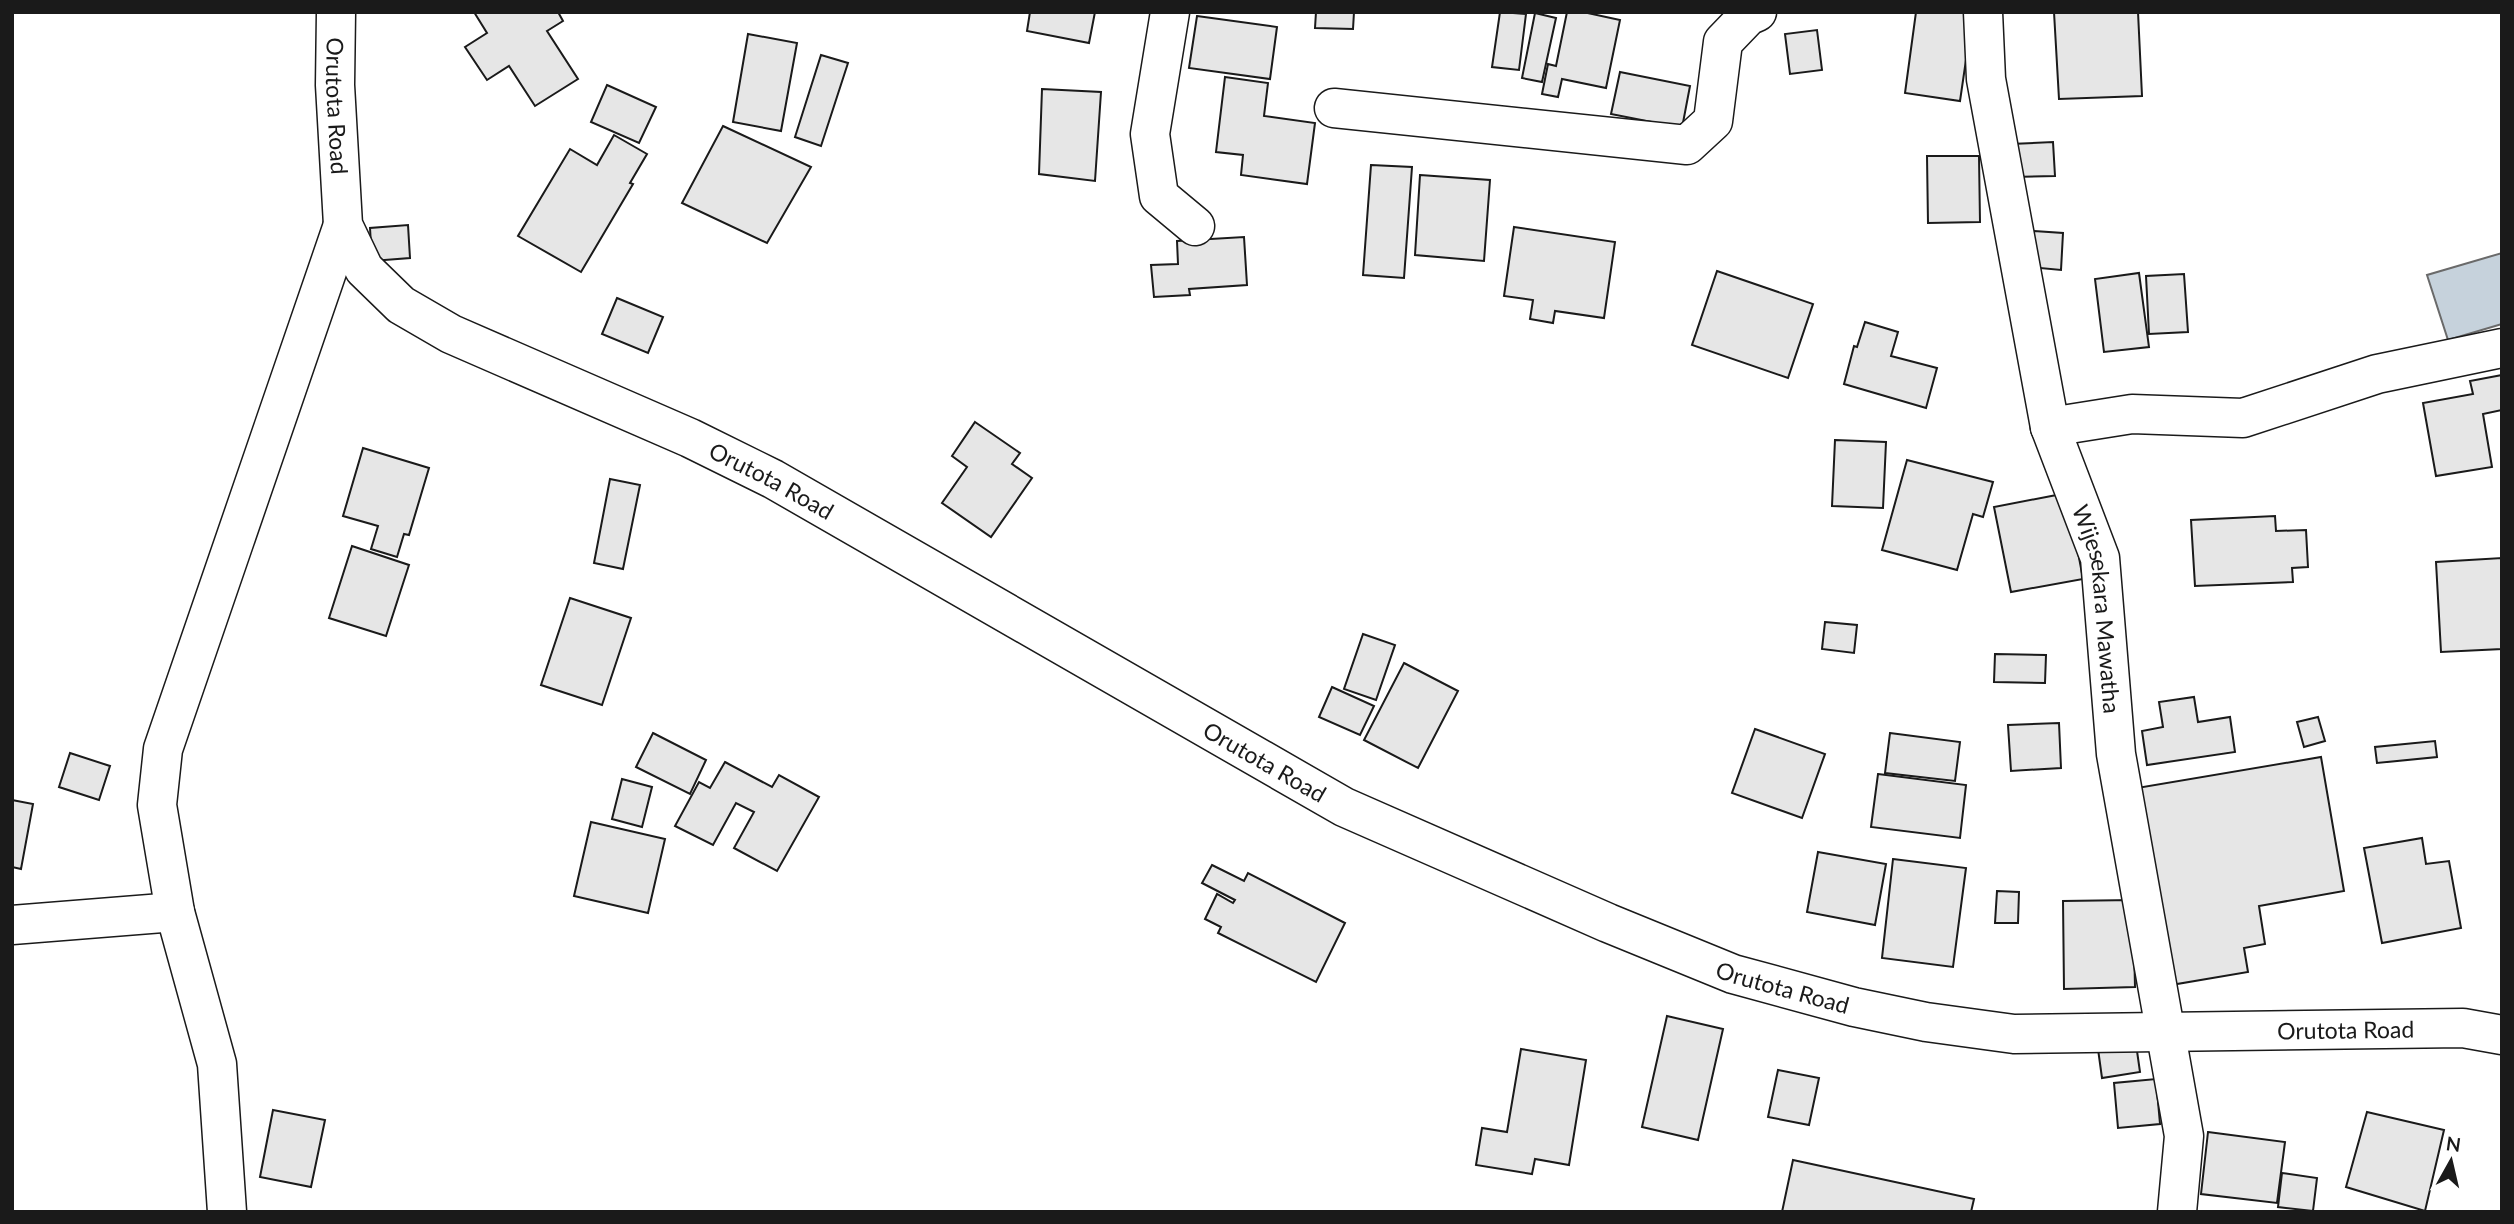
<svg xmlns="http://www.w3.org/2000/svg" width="2514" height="1224" font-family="Lato,sans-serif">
  <rect width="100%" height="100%" fill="#fff"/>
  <path fill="#c6d2dc" stroke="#6a6a6a" stroke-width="2" d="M 2502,253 L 2502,324 L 2448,340 L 2427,275 Z"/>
  <g fill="#e6e6e6" stroke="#1a1a1a" stroke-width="2">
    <path d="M 474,12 L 558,12 L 563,21 L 547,31 L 578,79 L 535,106 L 509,66 L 487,80 L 465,47 L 487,33 Z"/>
    <path d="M 1030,12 L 1095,12 L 1089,43 L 1027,31 Z"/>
    <path d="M 1316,12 L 1354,12 L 1353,29 L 1315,28 Z"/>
    <path d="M 1500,12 L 1526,14 L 1519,70 L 1492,67 Z"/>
    <path d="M 1567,12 L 1583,12 L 1620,20 L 1606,88 L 1562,79 L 1558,97 L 1542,94 L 1548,64 L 1556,66 Z"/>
    <path d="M 1916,12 L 1973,12 L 1960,101 L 1905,93 Z"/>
    <path d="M 2054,12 L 2138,12 L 2142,96 L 2059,99 Z"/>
    <path d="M 1535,13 L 1556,18 L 1542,82 L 1522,78 Z"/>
    <path d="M 1197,16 L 1277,27 L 1270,79 L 1189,68 Z"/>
    <path d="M 1817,30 L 1822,70 L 1790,74 L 1785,34 Z"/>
    <path d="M 748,34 L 797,43 L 781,131 L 733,122 Z"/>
    <path d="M 821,55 L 848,63 L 821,146 L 795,137 Z"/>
    <path d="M 1620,72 L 1690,86 L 1682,128 L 1611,114 Z"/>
    <path d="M 1225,77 L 1268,83 L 1264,116 L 1315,123 L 1307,184 L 1241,175 L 1243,155 L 1216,152 Z"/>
    <path d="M 607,85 L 656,107 L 639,143 L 591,122 Z"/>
    <path d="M 1042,89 L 1101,92 L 1095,181 L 1039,174 Z"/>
    <path d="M 723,126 L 811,167 L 767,243 L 682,203 Z"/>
    <path d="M 614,135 L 647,154 L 630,183 L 633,184 L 581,272 L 518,236 L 570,149 L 597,165 Z"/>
    <path d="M 2053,142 L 2055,176 L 2012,177 L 2011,144 Z"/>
    <path d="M 1927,156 L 1979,156 L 1980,222 L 1928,223 Z"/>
    <path d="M 1371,165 L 1412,167 L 1404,278 L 1363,275 Z"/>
    <path d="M 1420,175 L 1490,180 L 1484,261 L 1415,255 Z"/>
    <path d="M 408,225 L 410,258 L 372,261 L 370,228 Z"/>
    <path d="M 1514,227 L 1615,242 L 1604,318 L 1555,311 L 1553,323 L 1530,319 L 1533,300 L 1504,296 Z"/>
    <path d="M 2034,231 L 2063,233 L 2061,270 L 2030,267 Z"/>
    <path d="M 1244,237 L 1247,285 L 1189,289 L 1190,295 L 1154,297 L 1151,265 L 1178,264 L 1177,241 Z"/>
    <path d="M 1717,271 L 1813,304 L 1788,378 L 1692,345 Z"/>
    <path d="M 2139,273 L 2149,347 L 2104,352 L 2095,279 Z"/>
    <path d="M 2184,274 L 2188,332 L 2149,334 L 2146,276 Z"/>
    <path d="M 617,298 L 663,317 L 648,353 L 602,334 Z"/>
    <path d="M 1865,322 L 1898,332 L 1891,356 L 1937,368 L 1926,408 L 1844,384 L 1854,346 L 1857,347 Z"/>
    <path d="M 2502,375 L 2502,410 L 2483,414 L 2492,467 L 2436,476 L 2423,403 L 2473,394 L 2470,381 Z"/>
    <path d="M 975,422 L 1020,453 L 1012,464 L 1032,478 L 991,537 L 942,503 L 967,467 L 952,456 Z"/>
    <path d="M 1835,440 L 1886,442 L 1883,508 L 1832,506 Z"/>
    <path d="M 363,448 L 429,468 L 409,535 L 404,534 L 397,557 L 371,549 L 378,526 L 343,516 Z"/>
    <path d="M 1907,460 L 1993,482 L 1983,517 L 1973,514 L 1957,570 L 1882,550 Z"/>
    <path d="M 610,479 L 640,485 L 623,569 L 594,563 Z"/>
    <path d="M 2067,493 L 2083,579 L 2011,592 L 1994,507 Z"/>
    <path d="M 2275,516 L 2276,531 L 2306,530 L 2308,567 L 2292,568 L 2293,582 L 2195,586 L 2191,520 Z"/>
    <path d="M 352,546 L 409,565 L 386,636 L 329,618 Z"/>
    <path d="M 2502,558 L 2502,649 L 2441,652 L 2436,562 Z"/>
    <path d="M 570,598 L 631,618 L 602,705 L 541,685 Z"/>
    <path d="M 1825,622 L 1857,625 L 1854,653 L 1822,649 Z"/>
    <path d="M 1363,634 L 1395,645 L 1376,700 L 1344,689 Z"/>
    <path d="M 1995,654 L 2046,655 L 2045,683 L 1994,682 Z"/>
    <path d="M 1404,663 L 1458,691 L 1418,768 L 1364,740 Z"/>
    <path d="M 1332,687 L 1374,706 L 1360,735 L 1319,717 Z"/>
    <path d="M 2194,697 L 2198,722 L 2230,717 L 2235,752 L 2147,765 L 2142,731 L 2163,727 L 2159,702 Z"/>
    <path d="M 2318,717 L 2325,741 L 2304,747 L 2297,722 Z"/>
    <path d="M 2059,723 L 2061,768 L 2011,771 L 2008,725 Z"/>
    <path d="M 1755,729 L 1825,754 L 1802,818 L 1732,793 Z"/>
    <path d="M 653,733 L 706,760 L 690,794 L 636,767 Z"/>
    <path d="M 1890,733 L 1960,742 L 1955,781 L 1885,773 Z"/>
    <path d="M 2435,741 L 2437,757 L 2377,763 L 2375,747 Z"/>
    <path d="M 70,753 L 110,766 L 99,800 L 59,787 Z"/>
    <path d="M 2321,757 L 2344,891 L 2259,906 L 2265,944 L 2244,948 L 2248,972 L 2171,985 L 2137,788 Z"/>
    <path d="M 725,762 L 772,787 L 779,775 L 819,797 L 777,871 L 734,848 L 754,812 L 736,803 L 713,845 L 675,826 L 699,782 L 710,788 Z"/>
    <path d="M 1878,774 L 1966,785 L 1960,838 L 1871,827 Z"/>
    <path d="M 622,779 L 652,787 L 642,827 L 612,819 Z"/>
    <path d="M 12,800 L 33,804 L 21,869 L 12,867 Z"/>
    <path d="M 591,822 L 665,839 L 648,913 L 574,896 Z"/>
    <path d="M 2422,838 L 2426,864 L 2449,861 L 2461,928 L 2382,943 L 2364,848 Z"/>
    <path d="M 1818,852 L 1886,864 L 1875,925 L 1807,912 Z"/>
    <path d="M 1893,859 L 1966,868 L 1953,967 L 1882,958 Z"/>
    <path d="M 1212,865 L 1244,881 L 1248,873 L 1345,923 L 1316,982 L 1218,933 L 1221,927 L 1205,919 L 1217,894 L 1233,903 L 1235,900 L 1202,883 Z"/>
    <path d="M 1997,891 L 2019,892 L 2018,923 L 1995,923 Z"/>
    <path d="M 2133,900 L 2135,987 L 2064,989 L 2063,901 Z"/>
    <path d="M 1667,1016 L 1723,1029 L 1698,1140 L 1642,1127 Z"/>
    <path d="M 2136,1044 L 2140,1072 L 2102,1078 L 2098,1049 Z"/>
    <path d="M 1521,1049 L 1586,1060 L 1569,1165 L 1535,1159 L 1532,1174 L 1476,1165 L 1482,1128 L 1507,1132 Z"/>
    <path d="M 1778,1070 L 1819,1078 L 1809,1125 L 1768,1117 Z"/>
    <path d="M 2156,1079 L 2160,1124 L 2118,1128 L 2114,1083 Z"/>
    <path d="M 273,1110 L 325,1120 L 311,1187 L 260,1177 Z"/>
    <path d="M 2367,1112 L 2444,1130 L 2425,1211 L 2346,1187 Z"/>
    <path d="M 2208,1132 L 2285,1142 L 2277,1203 L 2201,1194 Z"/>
    <path d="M 1793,1160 L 1974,1199 L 1971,1212 L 1782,1212 Z"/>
    <path d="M 2282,1173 L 2317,1178 L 2313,1211 L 2278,1207 Z"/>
  </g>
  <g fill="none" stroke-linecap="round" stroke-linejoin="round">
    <g stroke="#1a1a1a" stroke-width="41">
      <g id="minor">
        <path d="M 1170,12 L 1150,134 L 1159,196 L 1195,226"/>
        <path id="s1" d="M 1983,12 L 1986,79 L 2050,427 L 2100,558 L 2116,754 L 2184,1136 L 2177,1212"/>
        <path d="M 1334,108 L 1687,145 L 1713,121 L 1723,42 L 1748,16 L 1757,12"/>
        <path d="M 2050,427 L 2132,414 L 2243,418 L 2377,374 L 2502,348"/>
        <path d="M 12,925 L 175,912"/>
        <path d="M 227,1212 L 217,1064 L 175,912 L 157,805 L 163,749 L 343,225"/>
      </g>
    </g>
    <g stroke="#1a1a1a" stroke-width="41">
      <g id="major">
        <path id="s2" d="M 336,12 L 335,85 L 343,225 L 364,269 L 401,305 L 451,334 L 690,438 L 773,479 L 1344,807 L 1608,923 L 1733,974 L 1854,1007 L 1926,1022 L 2014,1034 L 2463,1028 L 2502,1035"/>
      </g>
    </g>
    <use href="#minor" stroke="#fff" stroke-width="38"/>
    <use href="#major" stroke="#fff" stroke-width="38"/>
  </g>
  <g text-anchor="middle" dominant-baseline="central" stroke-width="5" stroke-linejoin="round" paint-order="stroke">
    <g font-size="23" fill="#1a1a1a" stroke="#fff">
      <text stroke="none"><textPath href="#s2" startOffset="94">Orutota Road</textPath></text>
      <text stroke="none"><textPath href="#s2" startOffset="724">Orutota Road</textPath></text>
      <text stroke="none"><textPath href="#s1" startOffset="611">Wijesekara Mawatha</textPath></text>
      <text stroke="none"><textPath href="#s2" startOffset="1292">Orutota Road</textPath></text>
      <text stroke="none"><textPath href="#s2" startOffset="1858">Orutota Road</textPath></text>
      <text stroke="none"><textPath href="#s2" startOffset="2426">Orutota Road</textPath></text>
    </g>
  </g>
  <rect width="2514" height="1224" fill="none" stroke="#1a1a1a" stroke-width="28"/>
  <g transform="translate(2451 1161) rotate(8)" stroke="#ffffff" stroke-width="5" paint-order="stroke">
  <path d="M0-5L12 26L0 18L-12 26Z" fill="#1a1a1a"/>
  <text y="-10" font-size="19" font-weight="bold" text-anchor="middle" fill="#1a1a1a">N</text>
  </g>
</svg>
